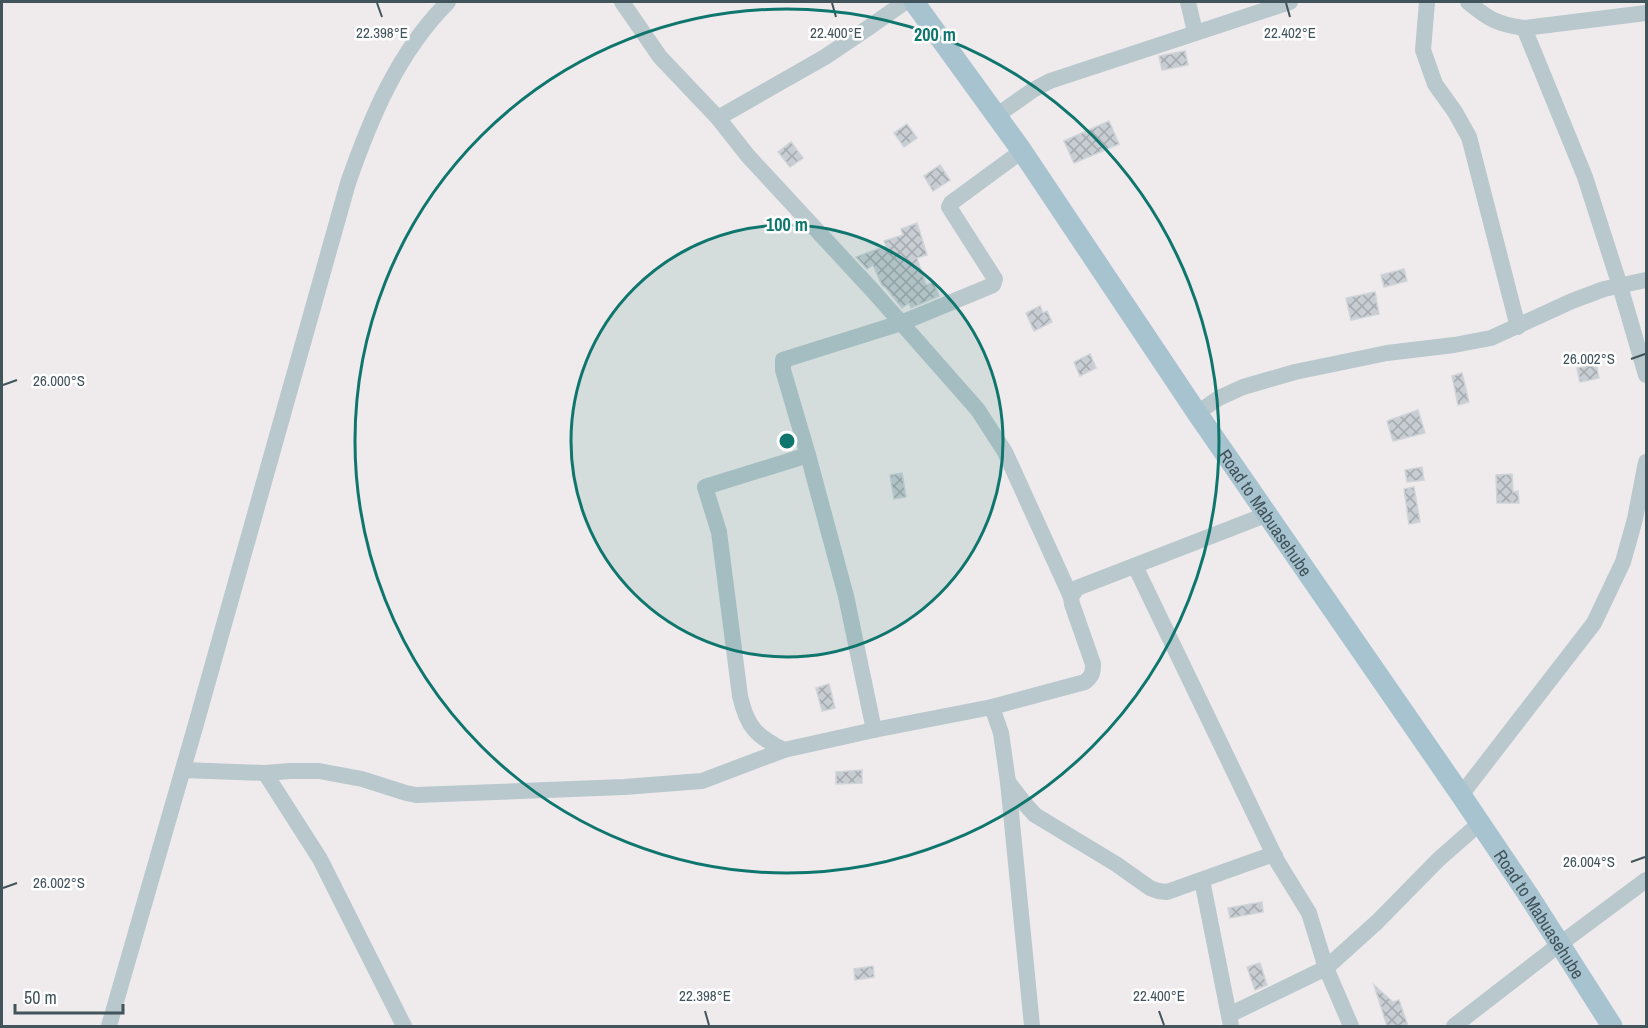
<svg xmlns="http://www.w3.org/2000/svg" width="1648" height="1028" font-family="'Archivo Narrow',sans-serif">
  <defs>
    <pattern id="building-cross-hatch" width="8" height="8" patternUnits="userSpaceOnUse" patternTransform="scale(1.5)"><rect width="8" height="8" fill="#c7cdd2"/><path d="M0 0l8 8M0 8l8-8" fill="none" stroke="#a3a9ad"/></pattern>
  </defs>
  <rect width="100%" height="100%" fill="#efebec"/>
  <g fill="url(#building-cross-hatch)" stroke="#cfd4d9" stroke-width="1.5">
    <path d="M 1185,51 L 1188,65 L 1162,70 L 1159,56 Z"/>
    <path d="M 1109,121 L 1119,144 L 1074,163 L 1064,141 Z"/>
    <path d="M 907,124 L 917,138 L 904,147 L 894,133 Z"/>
    <path d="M 791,142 L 803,158 L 790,167 L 778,152 Z"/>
    <path d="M 940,165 L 950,180 L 933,191 L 924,176 Z"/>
    <path d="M 917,223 L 927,255 L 917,258 L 926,285 L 934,282 L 939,296 L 911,308 L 909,303 L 902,308 L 886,288 L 882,285 L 873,265 L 867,269 L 856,257 L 886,246 L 884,241 L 903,235 L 901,229 Z"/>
    <path d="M 1404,269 L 1407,281 L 1384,287 L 1381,275 Z"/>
    <path d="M 1375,292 L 1379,314 L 1351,320 L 1346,298 Z"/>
    <path d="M 1040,306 L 1043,313 L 1047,311 L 1052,322 L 1034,331 L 1026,313 Z"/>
    <path d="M 1090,354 L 1096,368 L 1080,376 L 1074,362 Z"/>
    <path d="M 1596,364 L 1599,378 L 1580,382 L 1577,368 Z"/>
    <path d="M 1462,373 L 1469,402 L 1458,405 L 1452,376 Z"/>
    <path d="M 1418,410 L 1425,433 L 1393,441 L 1387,421 Z"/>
    <path d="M 1422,467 L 1424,480 L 1407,482 L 1405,470 Z"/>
    <path d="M 902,473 L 906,497 L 894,499 L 890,475 Z"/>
    <path d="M 1512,474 L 1513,492 L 1518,491 L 1519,503 L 1497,503 L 1496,475 Z"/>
    <path d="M 1414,487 L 1420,522 L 1409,524 L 1404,489 Z"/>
    <path d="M 829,684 L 835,708 L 822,711 L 816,688 Z"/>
    <path d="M 862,770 L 862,783 L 836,784 L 836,772 Z"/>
    <path d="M 1262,902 L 1263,912 L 1230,918 L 1228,908 Z"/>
    <path d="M 1260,963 L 1267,985 L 1255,990 L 1247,967 Z"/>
    <path d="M 873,966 L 874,977 L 855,980 L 854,969 Z"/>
    <path d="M 1374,985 L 1393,1002 L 1399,1000 L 1408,1026 L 1387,1026 Z"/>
  </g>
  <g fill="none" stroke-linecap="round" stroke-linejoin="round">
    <g stroke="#b8c8cd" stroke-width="16">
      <path d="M 622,2 L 660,57 L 718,118 L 748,156 L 874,292 L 978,410 L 1005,452 L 1071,597"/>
      <path d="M 1188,2 L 1195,32"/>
      <path d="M 1427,2 L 1423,50 L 1435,84 L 1455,112 L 1469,137 L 1518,327"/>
      <path d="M 1468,2 C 1488,19 1497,24 1524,28 L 1646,13"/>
      <path d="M 1524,28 L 1585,177 L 1620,286 L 1646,375"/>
      <path d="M 996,116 L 1033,90 L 1050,81 L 1290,2"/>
      <path d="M 718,118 L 825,57 L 868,28 L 905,2"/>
      <path d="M 1197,413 L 1219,398 L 1243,387 L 1295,372 L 1387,353 L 1454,345 L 1491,338 L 1572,301 L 1604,289 L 1646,280"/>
      <path d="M 808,455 L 705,487 L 719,532 L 740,696 C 747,727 756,736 784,750 L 874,730 L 992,707 L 1085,682 C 1092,676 1093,673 1093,664 L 1072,604 L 1071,597 L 1077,588 L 1268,514"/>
      <path d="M 1135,566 L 1277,861 L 1309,913 L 1326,968 L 1351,1026"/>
      <path d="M 992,707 L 1001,733 L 1008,782 L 1032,1026"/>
      <path d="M 874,730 L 846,596 L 808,455 L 783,370 L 783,360 L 901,323 L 993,285 L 995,279 L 949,207 L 951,203 L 1022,151"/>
      <path d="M 183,770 L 265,773 L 290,771 L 319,771 L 362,779 L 406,793 L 416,795 L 624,787 L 702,781 L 784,750"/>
      <path d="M 265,773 L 320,859 L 404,1026"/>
      <path d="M 1008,782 L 1025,804 L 1035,815 L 1116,864 L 1150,888 L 1158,891 L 1167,892 L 1268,856 L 1275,856"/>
      <path d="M 1461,795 L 1594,623 L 1623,562 L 1635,519 L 1646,462"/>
      <path d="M 1202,880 L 1231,1026"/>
      <path d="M 1229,1015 L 1326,968 L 1377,922 L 1439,859 L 1480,823"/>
      <path d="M 109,1026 L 196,724 L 348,183 C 371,117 398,52 448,2"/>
      <path d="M 1454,1026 L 1560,944 L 1646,880"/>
    </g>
    <path stroke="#a7c3cf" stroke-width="21" id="s1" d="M 914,2 L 1022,151 L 1197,413 L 1461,795 L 1527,893 L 1612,1026"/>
  </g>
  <path fill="none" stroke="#42545b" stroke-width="2" d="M 377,3 L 382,17M 832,3 L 836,17M 1286,3 L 1290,17M 1631,359 L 1645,354M 3,385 L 17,380M 1631,862 L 1645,857M 3,888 L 17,883M 705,1011 L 709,1025M 1159,1011 L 1164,1025"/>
  <circle cx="787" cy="441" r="216" fill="#0f766e" fill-opacity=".12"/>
  <g fill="none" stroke="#0f766e" stroke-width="3">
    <circle cx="787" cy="441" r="216"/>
    <circle cx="787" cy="441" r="432"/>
  </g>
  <g text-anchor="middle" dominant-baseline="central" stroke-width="5" stroke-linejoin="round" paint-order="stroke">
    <g font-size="18" fill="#42545b" stroke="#fff">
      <text stroke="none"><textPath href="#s1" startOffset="620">Road to Mabuasehube</textPath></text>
      <text stroke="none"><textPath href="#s1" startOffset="1106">Road to Mabuasehube</textPath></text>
    </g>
  </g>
  <g font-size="15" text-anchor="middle" fill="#42545b" stroke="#fff" stroke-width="5" stroke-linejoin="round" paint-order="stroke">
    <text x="382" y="38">22.398°E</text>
    <text x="836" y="38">22.400°E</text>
    <text x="1290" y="38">22.402°E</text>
    <text x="1589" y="364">26.002°S</text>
    <text x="59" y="386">26.000°S</text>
    <text x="1589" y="867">26.004°S</text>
    <text x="59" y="888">26.002°S</text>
    <text x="705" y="1001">22.398°E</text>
    <text x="1159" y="1001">22.400°E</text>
  </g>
  <circle cx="787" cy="441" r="9" fill="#0f766e" stroke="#fff" stroke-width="3"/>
  <g font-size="18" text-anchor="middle" font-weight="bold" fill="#0f766e" stroke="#fff" stroke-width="5" stroke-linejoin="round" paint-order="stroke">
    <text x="935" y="41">200 m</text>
    <text x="787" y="231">100 m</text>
  </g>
  <rect width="1648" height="1028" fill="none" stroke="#42545b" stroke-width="6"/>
  <path d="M15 1004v9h108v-9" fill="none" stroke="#42545b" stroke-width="3"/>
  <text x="24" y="1004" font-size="18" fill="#42545b" stroke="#ffffff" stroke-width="4.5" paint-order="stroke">50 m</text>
</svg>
